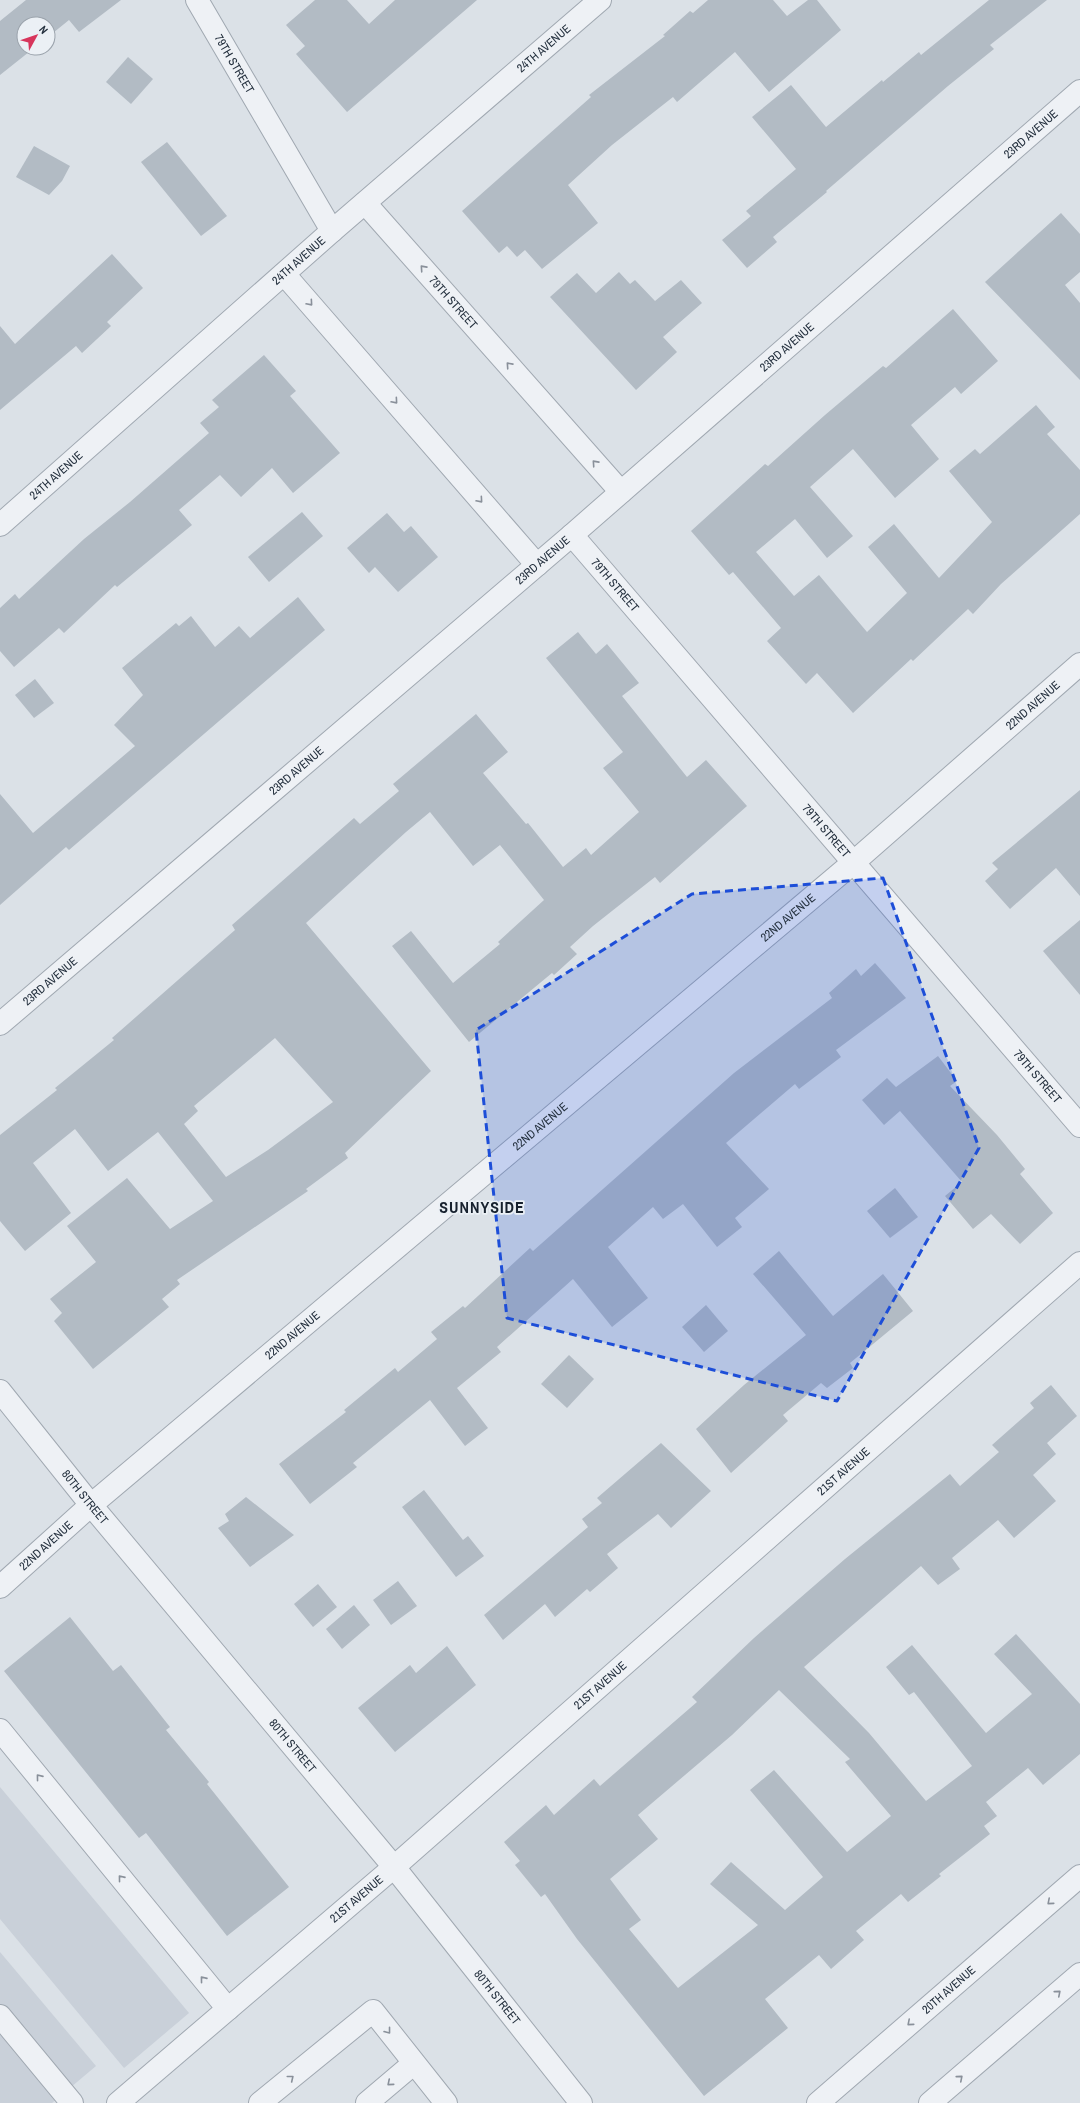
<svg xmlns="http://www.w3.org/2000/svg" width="1080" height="2103" font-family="'Archivo Narrow',sans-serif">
  <rect width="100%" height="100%" fill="#dbe1e7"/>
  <g fill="#c9d0d9">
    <path d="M 0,1787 L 189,2013 L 124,2068 L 0,1919 Z"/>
    <path d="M 0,1952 L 96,2066 L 52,2103 L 0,2103 Z"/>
  </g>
  <g fill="#b2bbc4" fill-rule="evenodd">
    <path d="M 26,0 L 121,0 L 79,32 L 69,20 L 48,37 L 48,24 L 24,24 L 24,48 L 34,48 L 0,75 L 0,21 Z"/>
    <path d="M 315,0 L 347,0 L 369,24 L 395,0 L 477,0 L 347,112 L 296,54 L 305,46 L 286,25 Z"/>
    <path d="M 708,0 L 773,0 L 787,16 L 808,0 L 817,0 L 841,30 L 769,92 L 735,52 L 677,102 L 673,97 L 612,145 L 568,185 L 598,223 L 542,269 L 525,250 L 517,257 L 507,246 L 499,253 L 462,211 L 591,97 L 589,95 L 665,36 L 663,35 L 690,11 L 693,13 Z"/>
    <path d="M 989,0 L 1047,0 L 990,45 L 994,49 L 948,86 L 826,191 L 827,192 L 773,237 L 777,242 L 747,268 L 722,240 L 751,216 L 746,211 L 796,169 L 752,117 L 791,85 L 826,127 L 882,80 L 883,82 L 919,52 L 921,55 Z"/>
    <path d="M 128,57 L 153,79 L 131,104 L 106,82 Z"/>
    <path d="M 167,142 L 227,216 L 201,236 L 141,162 Z"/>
    <path d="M 34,146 L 70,166 L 62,181 L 49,195 L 16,177 Z"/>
    <path d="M 1061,213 L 1080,234 L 1080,272 L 1065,285 L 1080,303 L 1080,380 L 985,282 Z"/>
    <path d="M 112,254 L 143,288 L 107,322 L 111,326 L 82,353 L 76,346 L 0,410 L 0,326 L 15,344 Z"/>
    <path d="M 619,272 L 630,284 L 635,280 L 655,301 L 681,280 L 702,303 L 663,337 L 677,352 L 636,390 L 550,297 L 577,273 L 596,293 Z"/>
    <path d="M 953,309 L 998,361 L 961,394 L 955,387 L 911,425 L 939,459 L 895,498 L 853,449 L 810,487 L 853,536 L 827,558 L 795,519 L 756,552 L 794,596 L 819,575 L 867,632 L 907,593 L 868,547 L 894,524 L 939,578 L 992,522 L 949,471 L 975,449 L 980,454 L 1036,405 L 1055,427 L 1047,434 L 1080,470 L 1080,514 L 1001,584 L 973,614 L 968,609 L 913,661 L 911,659 L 853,713 L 817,673 L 806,684 L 767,641 L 781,628 L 733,572 L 729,575 L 691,531 L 765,464 L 768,466 L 825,415 L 883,366 L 886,368 Z"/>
    <path d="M 264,355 L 296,391 L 290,396 L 340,453 L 293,493 L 272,468 L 241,497 L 220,475 L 179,510 L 192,525 L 117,587 L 115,585 L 64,633 L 59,628 L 14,667 L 0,651 L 0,608 L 15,594 L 19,599 L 84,539 L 130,502 L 209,433 L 200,423 L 219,407 L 212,400 Z"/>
    <path d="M 302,512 L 323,536 L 269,582 L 248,557 Z"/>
    <path d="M 387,513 L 404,532 L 411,526 L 438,557 L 398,592 L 375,567 L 369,573 L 347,548 Z"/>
    <path d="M 298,597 L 325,630 L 69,850 L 66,847 L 0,905 L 0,794 L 33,833 L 135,746 L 114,725 L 143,695 L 122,668 L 176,623 L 179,626 L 191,616 L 215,647 L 239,626 L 250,638 Z"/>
    <path d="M 578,632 L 596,654 L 607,644 L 639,683 L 622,696 L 687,777 L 706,760 L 747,806 L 660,883 L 655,877 L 593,926 L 570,947 L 577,954 L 554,975 L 552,973 L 469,1042 L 392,946 L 411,931 L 453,983 L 500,944 L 498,942 L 544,900 L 500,845 L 473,866 L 430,812 L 406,832 L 306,923 L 431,1071 L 345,1153 L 348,1158 L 306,1189 L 308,1191 L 177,1280 L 180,1284 L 162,1299 L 169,1307 L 93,1369 L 54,1321 L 62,1313 L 50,1299 L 96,1262 L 67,1226 L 127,1178 L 170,1229 L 213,1201 L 158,1132 L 108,1171 L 75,1129 L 33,1163 L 71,1213 L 25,1251 L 0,1221 L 0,1135 L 57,1090 L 55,1088 L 114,1040 L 112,1038 L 235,930 L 232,925 L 354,818 L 360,824 L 399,791 L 393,784 L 476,714 L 508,752 L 483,773 L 526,824 L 528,823 L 563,867 L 586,848 L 591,855 L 639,812 L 603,768 L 623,752 L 546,658 ZM 275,1038 L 333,1102 L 268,1150 L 226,1177 L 184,1124 L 198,1111 L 194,1106 Z"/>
    <path d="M 35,679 L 54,703 L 34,718 L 15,695 Z"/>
    <path d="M 1080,790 L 1080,896 L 1056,868 L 1010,909 L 985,881 L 998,869 L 992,863 Z"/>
    <path d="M 1080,920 L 1080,995 L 1043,951 Z"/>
    <path d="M 875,963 L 906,998 L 836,1050 L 841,1057 L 799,1089 L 795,1084 L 726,1143 L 769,1189 L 735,1218 L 742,1227 L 717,1247 L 683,1204 L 663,1219 L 653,1207 L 608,1247 L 648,1298 L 612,1327 L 573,1279 L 497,1347 L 501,1352 L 457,1388 L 488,1428 L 465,1446 L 430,1400 L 353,1463 L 357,1467 L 310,1504 L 279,1464 L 346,1412 L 344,1410 L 395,1368 L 398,1372 L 437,1339 L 431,1332 L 463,1306 L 465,1308 L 530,1248 L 533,1251 L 734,1073 L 832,998 L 829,993 L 856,969 L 861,976 Z"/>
    <path d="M 938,1056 L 957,1081 L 950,1086 L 997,1135 L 1025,1169 L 1020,1174 L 1053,1213 L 1020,1244 L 991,1214 L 973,1229 L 945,1196 L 962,1182 L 900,1111 L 884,1125 L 862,1100 L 887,1078 L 896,1087 Z"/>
    <path d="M 895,1188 L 918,1217 L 890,1238 L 867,1211 Z"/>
    <path d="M 779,1251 L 833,1316 L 883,1274 L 913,1311 L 850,1363 L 853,1368 L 827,1388 L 821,1383 L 783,1415 L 788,1421 L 731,1473 L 696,1429 L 744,1385 L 806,1335 L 753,1274 Z"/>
    <path d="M 706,1305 L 728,1331 L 704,1352 L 682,1327 Z"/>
    <path d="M 569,1355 L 594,1379 L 567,1408 L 541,1384 Z"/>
    <path d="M 1051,1385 L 1077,1416 L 1047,1443 L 1056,1454 L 1033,1475 L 1056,1501 L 1014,1538 L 998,1520 L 952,1558 L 960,1569 L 938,1585 L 921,1566 L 804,1667 L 869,1733 L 926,1801 L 972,1766 L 914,1692 L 909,1695 L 886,1667 L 912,1645 L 986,1733 L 1032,1694 L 994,1654 L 1016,1634 L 1080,1704 L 1080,1754 L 1043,1785 L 1028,1768 L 986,1802 L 997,1816 L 984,1826 L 990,1834 L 939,1874 L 941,1876 L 908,1902 L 901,1894 L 856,1931 L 864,1940 L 831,1969 L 819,1955 L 765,1999 L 788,2028 L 704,2096 L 577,1939 L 545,1894 L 541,1897 L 515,1865 L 520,1861 L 504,1842 L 546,1805 L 554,1815 L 594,1779 L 600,1786 L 697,1702 L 692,1697 L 754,1638 L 845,1559 L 950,1474 L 960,1486 L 999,1452 L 992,1445 L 1034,1408 L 1030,1403 ZM 779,1690 L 850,1759 L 845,1762 L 891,1816 L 847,1852 L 774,1770 L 750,1790 L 823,1877 L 785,1910 L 731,1862 L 710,1884 L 758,1925 L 678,1988 L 629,1929 L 641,1920 L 610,1879 L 658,1839 L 638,1815 L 732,1735 Z"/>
    <path d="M 661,1443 L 711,1491 L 671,1528 L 658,1514 L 607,1554 L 618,1568 L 590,1592 L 587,1589 L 555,1617 L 545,1604 L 503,1640 L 484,1615 L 588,1527 L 582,1519 L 602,1503 L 597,1498 Z"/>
    <path d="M 424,1490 L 463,1540 L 468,1536 L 484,1556 L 456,1577 L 402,1507 Z"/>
    <path d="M 246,1497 L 294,1535 L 250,1567 L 218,1528 L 229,1521 L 225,1514 Z"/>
    <path d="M 398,1581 L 417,1606 L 391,1625 L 373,1600 Z"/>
    <path d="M 318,1584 L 337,1607 L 313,1627 L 294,1604 Z"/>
    <path d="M 354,1605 L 370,1625 L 342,1649 L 326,1629 Z"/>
    <path d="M 70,1617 L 113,1671 L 121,1665 L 170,1727 L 166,1730 L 209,1782 L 207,1784 L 289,1887 L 227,1936 L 146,1833 L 139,1838 L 4,1671 Z"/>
    <path d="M 447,1646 L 476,1685 L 395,1752 L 358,1708 L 410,1665 L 416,1673 Z"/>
  </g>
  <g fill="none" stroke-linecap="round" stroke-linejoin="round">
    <g stroke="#a0a8b1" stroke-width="24">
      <g id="minor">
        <path id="s1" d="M 197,0 L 332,231"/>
        <path id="s2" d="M 365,203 L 621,492"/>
        <path d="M 284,274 L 537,565"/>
        <path id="s3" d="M 0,525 L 332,231 L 600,0"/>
        <path id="s4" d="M 572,535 L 1080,1126"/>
        <path id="s5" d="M 0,1024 L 572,535 L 1080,91"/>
        <path id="s6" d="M 0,1391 L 91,1505 L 394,1867 L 581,2103"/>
        <path id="s7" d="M 0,1587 L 91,1505 L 854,862 L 1080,664"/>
        <path d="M 0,1730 L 228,2009"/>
        <path d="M 0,2016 L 72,2103"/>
        <path id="s8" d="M 118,2103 L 394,1867 L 1080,1263"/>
        <path d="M 260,2103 L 373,2011 L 446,2103"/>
        <path d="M 367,2103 L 413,2064"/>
        <path id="s9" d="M 818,2103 L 1080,1876"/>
        <path d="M 930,2103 L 1080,1974"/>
      </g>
    </g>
    <use href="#minor" stroke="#eef1f5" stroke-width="22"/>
  </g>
  <defs><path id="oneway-chevron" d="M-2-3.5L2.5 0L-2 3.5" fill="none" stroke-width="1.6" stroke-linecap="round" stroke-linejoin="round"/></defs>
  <g stroke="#89909a">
    <use href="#oneway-chevron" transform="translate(423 268) rotate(-132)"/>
    <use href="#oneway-chevron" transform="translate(310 303) rotate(49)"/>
    <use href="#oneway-chevron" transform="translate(509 365) rotate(-132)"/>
    <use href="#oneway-chevron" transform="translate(395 401) rotate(49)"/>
    <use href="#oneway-chevron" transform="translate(595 463) rotate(-132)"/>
    <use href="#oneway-chevron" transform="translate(480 500) rotate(49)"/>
    <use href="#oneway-chevron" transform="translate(39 1777) rotate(-129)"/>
    <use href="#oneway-chevron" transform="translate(121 1878) rotate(-129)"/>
    <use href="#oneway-chevron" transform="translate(1050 1902) rotate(139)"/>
    <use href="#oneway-chevron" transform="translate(203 1979) rotate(-129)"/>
    <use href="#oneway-chevron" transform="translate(1058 1993) rotate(-41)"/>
    <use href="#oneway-chevron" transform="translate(910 2023) rotate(139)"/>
    <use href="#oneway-chevron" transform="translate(388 2031) rotate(52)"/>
    <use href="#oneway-chevron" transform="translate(291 2078) rotate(-39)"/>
    <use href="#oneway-chevron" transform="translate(960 2078) rotate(-41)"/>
    <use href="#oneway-chevron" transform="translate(390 2083) rotate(140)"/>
  </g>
  <path fill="#1d4ed8" fill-opacity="0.2" stroke="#1d4ed8" stroke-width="3" stroke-dasharray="8 5" stroke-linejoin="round" d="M 883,878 L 979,1148 L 837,1401 L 507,1318 L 476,1030 L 692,894 Z"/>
  <g text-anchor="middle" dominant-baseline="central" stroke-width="3.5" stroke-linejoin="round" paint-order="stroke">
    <g font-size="12" fill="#24303e" stroke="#ebf0f5">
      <text stroke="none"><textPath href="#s3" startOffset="723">24TH AVENUE</textPath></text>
      <text stroke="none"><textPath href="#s1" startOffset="74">79TH STREET</textPath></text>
      <text stroke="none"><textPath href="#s5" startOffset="1362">23RD AVENUE</textPath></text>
      <text stroke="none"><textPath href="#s3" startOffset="399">24TH AVENUE</textPath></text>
      <text stroke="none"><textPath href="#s2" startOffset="133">79TH STREET</textPath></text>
      <text stroke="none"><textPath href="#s5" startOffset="1038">23RD AVENUE</textPath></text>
      <text stroke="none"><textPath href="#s3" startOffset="75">24TH AVENUE</textPath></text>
      <text stroke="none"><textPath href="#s5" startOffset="714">23RD AVENUE</textPath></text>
      <text stroke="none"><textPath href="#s4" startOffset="66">79TH STREET</textPath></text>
      <text stroke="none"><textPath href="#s7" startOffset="1358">22ND AVENUE</textPath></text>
      <text stroke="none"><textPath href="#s5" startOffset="390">23RD AVENUE</textPath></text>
      <text stroke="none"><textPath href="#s4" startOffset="390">79TH STREET</textPath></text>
      <text stroke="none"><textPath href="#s7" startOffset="1034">22ND AVENUE</textPath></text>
      <text stroke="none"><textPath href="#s5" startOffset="66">23RD AVENUE</textPath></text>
      <text stroke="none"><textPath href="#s4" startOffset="714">79TH STREET</textPath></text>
      <text stroke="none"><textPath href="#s7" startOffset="710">22ND AVENUE</textPath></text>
      <text stroke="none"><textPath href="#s7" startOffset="386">22ND AVENUE</textPath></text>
      <text stroke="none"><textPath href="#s8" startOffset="962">21ST AVENUE</textPath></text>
      <text stroke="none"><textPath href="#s6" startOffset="136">80TH STREET</textPath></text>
      <text stroke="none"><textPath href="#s7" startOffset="62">22ND AVENUE</textPath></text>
      <text stroke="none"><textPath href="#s8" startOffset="638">21ST AVENUE</textPath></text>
      <text stroke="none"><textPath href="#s6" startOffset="460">80TH STREET</textPath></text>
      <text stroke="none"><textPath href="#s8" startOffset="314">21ST AVENUE</textPath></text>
      <text stroke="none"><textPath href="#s9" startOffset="173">20TH AVENUE</textPath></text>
      <text stroke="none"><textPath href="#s6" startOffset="784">80TH STREET</textPath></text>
    </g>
    <g font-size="16" font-weight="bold" letter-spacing="1" fill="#17212e" stroke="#ebf0f5">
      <text x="482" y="1207">SUNNYSIDE</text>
    </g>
  </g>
  <g transform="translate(36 36) rotate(50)"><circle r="19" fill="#ebf0f5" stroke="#9ba3ac"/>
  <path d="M0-3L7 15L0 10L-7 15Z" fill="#d7355c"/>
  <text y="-6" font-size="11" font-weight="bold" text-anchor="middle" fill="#24303e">N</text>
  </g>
</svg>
